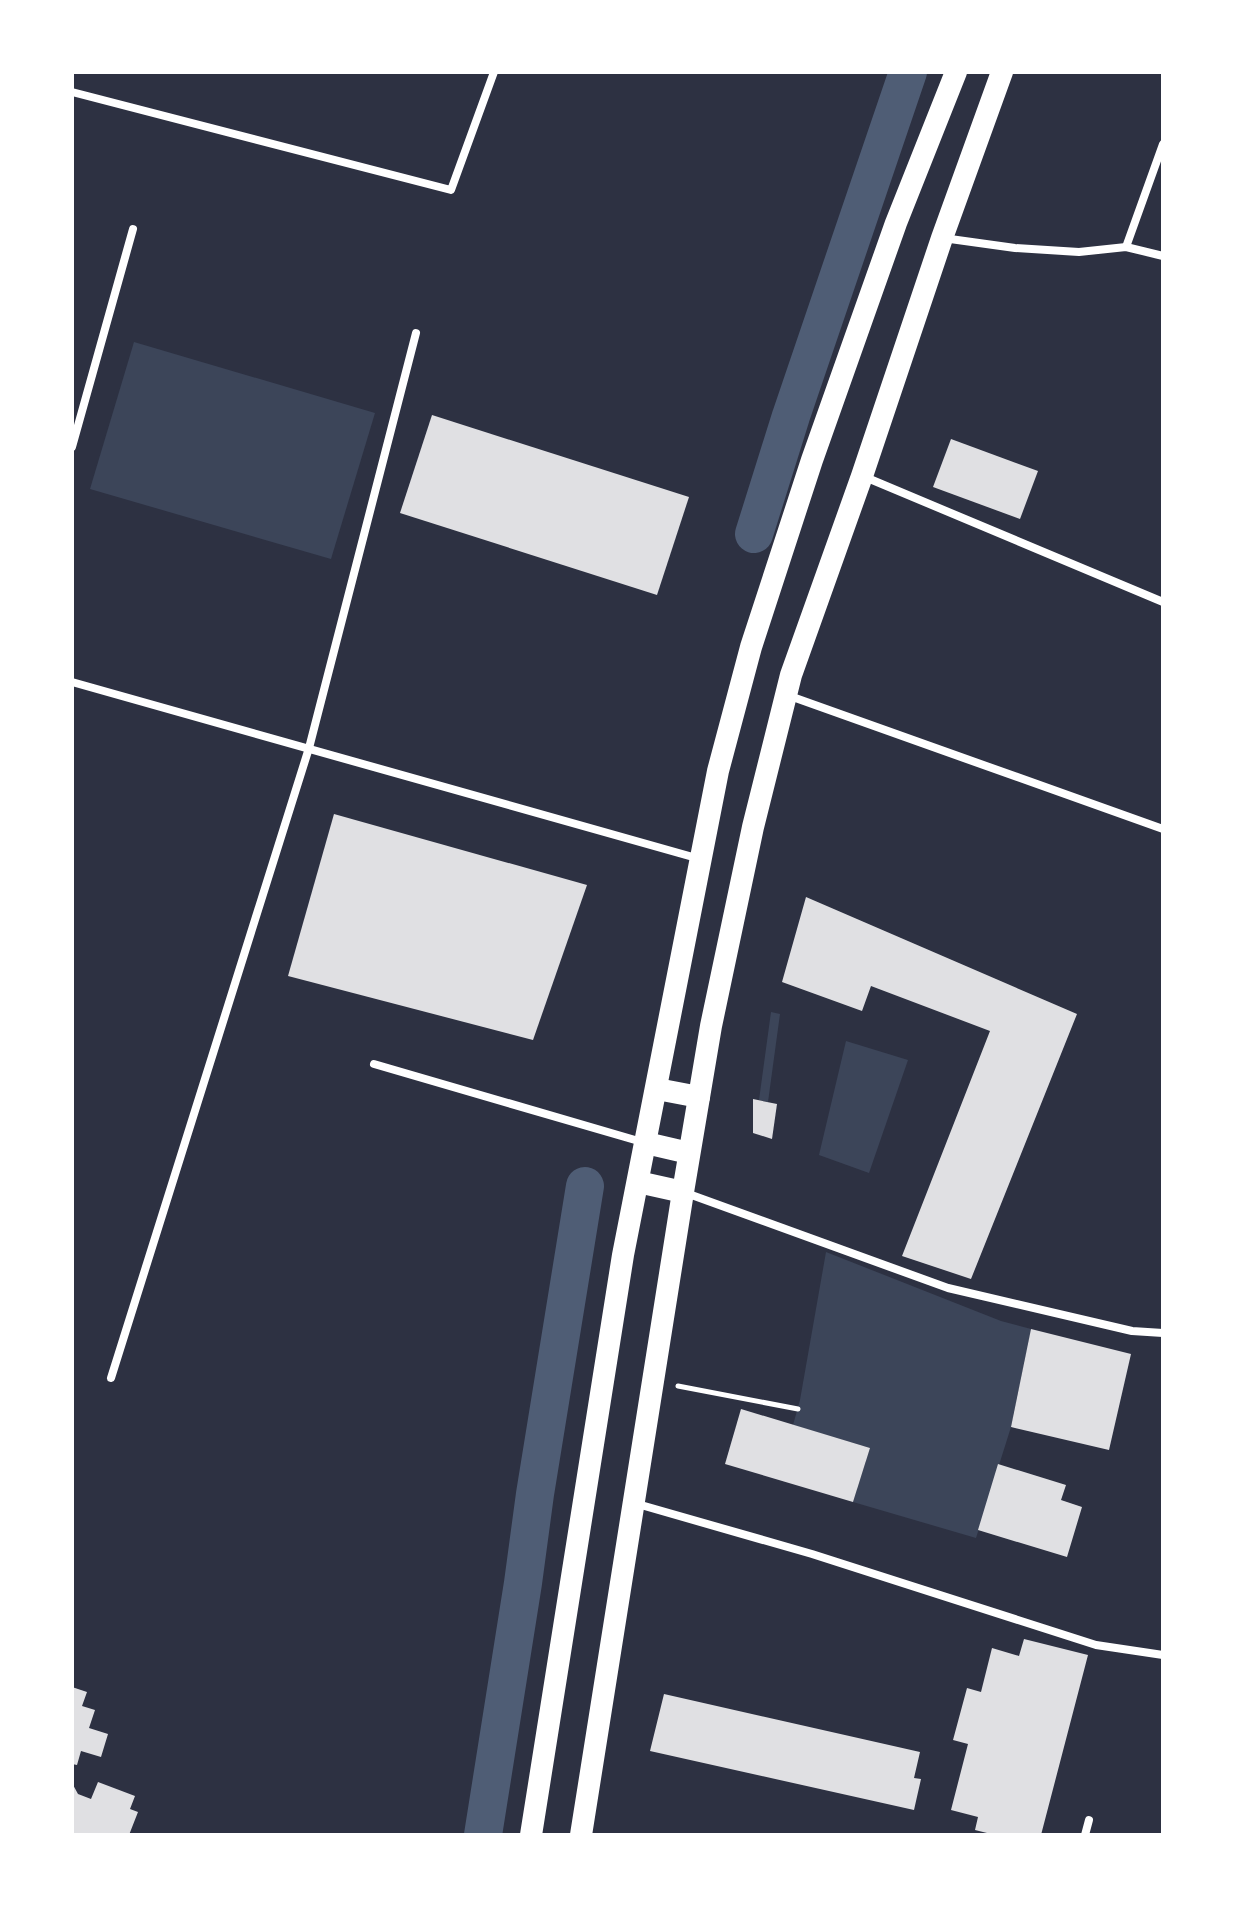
<svg xmlns="http://www.w3.org/2000/svg" width="1235" height="1907" font-family="'Exo 2',sans-serif">
  <rect width="100%" height="100%" fill="#2d3142"/>
  <g fill="#3c4559">
    <path d="M 134,342 L 375,413 L 331,559 L 90,489 Z"/>
    <path d="M 771,1012 L 780,1014 L 768,1102 L 759,1100 Z"/>
    <path d="M 846,1041 L 908,1060 L 869,1173 L 819,1155 Z"/>
    <path d="M 826,1252 L 1001,1321 L 1031,1329 L 1011,1427 L 976,1538 L 853,1502 L 870,1448 L 793,1425 L 800,1400 Z"/>
  </g>
  <g fill="none" stroke-linecap="round" stroke-linejoin="round">
    <g stroke="#4f5d75" stroke-width="38">
      <path d="M 754,534 L 791,416 L 908,72"/>
      <path d="M 483,1835 L 523,1583 L 535,1494 L 585,1186"/>
    </g>
  </g>
  <g fill="#e0e0e3">
    <path d="M 432,415 L 689,497 L 657,595 L 400,513 Z"/>
    <path d="M 951,439 L 1038,471 L 1020,519 L 933,487 Z"/>
    <path d="M 334,814 L 587,885 L 533,1040 L 288,976 Z"/>
    <path d="M 806,897 L 1077,1014 L 971,1279 L 902,1256 L 990,1031 L 871,986 L 862,1011 L 782,982 Z"/>
    <path d="M 753,1099 L 777,1104 L 772,1139 L 753,1133 Z"/>
    <path d="M 1031,1329 L 1131,1354 L 1109,1450 L 1011,1427 Z"/>
    <path d="M 741,1409 L 870,1448 L 853,1502 L 725,1464 Z"/>
    <path d="M 998,1464 L 1066,1485 L 1061,1500 L 1082,1507 L 1067,1557 L 978,1530 Z"/>
    <path d="M 1024,1639 L 1088,1655 L 1041,1835 L 995,1835 L 975,1830 L 978,1817 L 951,1810 L 968,1744 L 953,1740 L 967,1688 L 981,1692 L 992,1648 L 1019,1656 Z"/>
    <path d="M 72,1687 L 87,1692 L 82,1706 L 95,1710 L 89,1728 L 108,1734 L 101,1757 L 81,1751 L 77,1765 L 72,1764 Z"/>
    <path d="M 664,1694 L 920,1752 L 914,1778 L 921,1779 L 914,1810 L 650,1751 Z"/>
    <path d="M 98,1782 L 135,1796 L 130,1809 L 138,1812 L 129,1835 L 72,1835 L 72,1783 L 78,1794 L 91,1799 Z"/>
  </g>
  <g fill="none" stroke-linecap="round" stroke-linejoin="round">
    <path stroke="#fff" stroke-width="5" d="M 678,1386 L 798,1409"/>
    <g stroke="#fff" stroke-width="8">
      <path d="M 72,92 L 451,190 L 494,72"/>
      <path d="M 943,238 L 1015,248 L 1079,252 L 1126,247 L 1163,256"/>
      <path d="M 1126,247 L 1163,144"/>
      <path d="M 72,447 L 133,229"/>
      <path d="M 865,477 L 1163,602"/>
      <path d="M 72,682 L 700,859"/>
      <path d="M 787,695 L 1163,829"/>
      <path d="M 374,1064 L 642,1142"/>
      <path d="M 686,1193 L 948,1288 L 1132,1331 L 1163,1333"/>
      <path d="M 111,1378 L 309,748 L 416,333"/>
      <path d="M 634,1503 L 812,1554 L 1096,1645 L 1163,1655"/>
      <path d="M 1085,1835 L 1089,1820"/>
    </g>
    <g stroke="#fff" stroke-width="22">
      <path d="M 657,1089 L 699,1097"/>
      <path d="M 646,1143 L 689,1153"/>
      <path d="M 638,1182 L 683,1192"/>
      <path d="M 531,1835 L 623,1255 L 718,771 L 751,647 L 812,460 L 896,223 L 956,72"/>
      <path d="M 581,1835 L 683,1192 L 711,1026 L 753,827 L 791,675 L 862,476 L 942,238 L 1002,72"/>
    </g>
  </g>
  <rect width="1235" height="1907" fill="none" stroke="#ffffff" stroke-width="148"/>
</svg>
